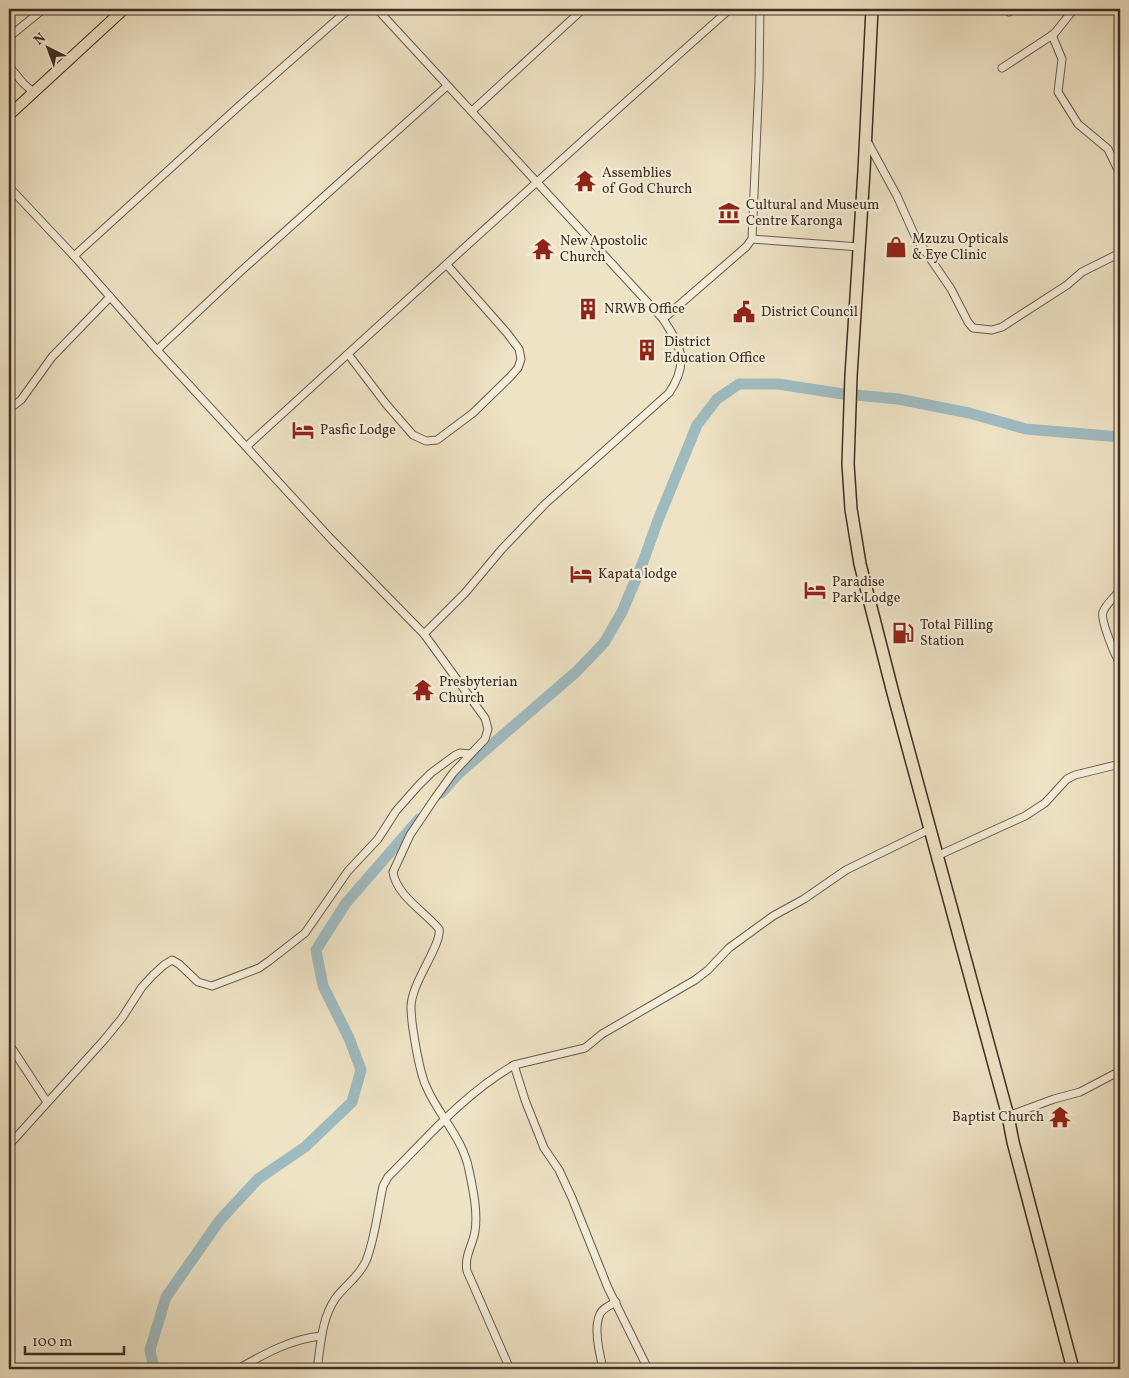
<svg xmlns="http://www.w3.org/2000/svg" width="1129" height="1378" font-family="Vollkorn,serif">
  <rect width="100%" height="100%" fill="#eee3c5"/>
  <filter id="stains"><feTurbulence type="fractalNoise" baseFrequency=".004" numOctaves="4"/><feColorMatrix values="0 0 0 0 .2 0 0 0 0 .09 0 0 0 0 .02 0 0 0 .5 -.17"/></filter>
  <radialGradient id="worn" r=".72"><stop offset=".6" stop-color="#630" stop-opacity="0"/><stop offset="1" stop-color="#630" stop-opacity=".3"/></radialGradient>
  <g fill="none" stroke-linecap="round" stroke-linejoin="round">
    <g stroke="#9fbbc0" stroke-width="11">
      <path d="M 856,395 L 898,399 L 969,413 L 1026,429 L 1120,437"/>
      <path d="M 441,793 L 459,773 L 576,672 L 604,643 L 622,612 L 643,562 L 658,520 L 697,425 L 717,399 L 739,384 L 778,384 L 843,394"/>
      <path d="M 154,1369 L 150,1350 L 166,1297 L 220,1220 L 258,1179 L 305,1147 L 352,1102 L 361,1070 L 349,1038 L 323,986 L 316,950 L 346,903 L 419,819"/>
    </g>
    <g stroke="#695b4b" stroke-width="9">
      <g id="minor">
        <path d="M 377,9 L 663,319"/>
        <path d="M 1009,12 L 1012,9"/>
        <path d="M 1052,35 L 1062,59 L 1058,92 L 1078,124 L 1108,149 L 1120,174"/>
        <path d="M 9,37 L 41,11"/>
        <path d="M 9,66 L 23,83 L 33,92"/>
        <path d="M 1002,68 L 1054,34 L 1074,9"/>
        <path d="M 472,111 L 583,9"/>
        <path d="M 866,139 L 897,196 L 915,236 L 951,289 L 968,322 L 973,328 L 992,330 L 1002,327 L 1067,285 L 1082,272 L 1120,253"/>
        <path d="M 9,187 L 74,256 L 157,350 L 331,539 L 424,634 L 485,718 L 488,729 L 485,739 L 453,773 L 435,798 L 410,835 L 393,872 C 396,895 425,912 439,929 C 442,945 411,983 411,1007 C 411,1023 419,1071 426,1086 C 438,1115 463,1138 469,1170 C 473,1189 478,1212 475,1231 C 473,1245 464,1256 467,1271 L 510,1369"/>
        <path d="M 752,239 L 759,80 L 760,9"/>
        <path d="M 74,256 L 239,106 L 349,9"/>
        <path d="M 157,350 L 240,272 L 447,86"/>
        <path d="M 348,354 L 386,404 L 413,435 L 426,441 L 437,440 L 473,413 L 510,377 L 518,368 L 521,359 L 519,349 L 507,333 L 447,265"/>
        <path d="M 9,409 L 21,400 L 52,357 L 110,297"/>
        <path d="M 247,446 C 407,300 567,153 730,9"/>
        <path d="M 1120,590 C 1115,597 1106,604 1103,612 C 1100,619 1115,656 1120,663"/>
        <path d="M 424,634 L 465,593 L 502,549 L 545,504 L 669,393 C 689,363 682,348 663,319 L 746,247 L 752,239 L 859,247"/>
        <path d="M 937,856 L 1025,816 L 1045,803 L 1067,779 L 1075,775 L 1120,764"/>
        <path d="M 9,1044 L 47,1102"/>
        <path d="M 1008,1116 L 1054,1099 L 1080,1092 L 1120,1071"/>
        <path d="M 9,1145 L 104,1040 L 122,1018 L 142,987 L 153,975 L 164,965 L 172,960 L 179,964 L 198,982 L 212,986 L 259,968 L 269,961 L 305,933 L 348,871 L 378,839 L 396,811 L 418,786 L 431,773 L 454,756 L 460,753 L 470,754"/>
        <path d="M 238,1369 C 264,1354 291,1339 321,1336"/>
        <path d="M 317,1369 C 321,1345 321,1320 335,1299 C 345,1285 359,1277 366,1261 C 375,1239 378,1209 383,1186 L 388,1177 C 428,1137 464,1094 514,1065"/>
        <path d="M 603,1369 C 600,1355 593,1328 600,1314 C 602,1309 610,1305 616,1302"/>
        <path d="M 648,1369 L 608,1288 L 572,1198 L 559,1170 L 544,1148 L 525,1100 L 514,1065 L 585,1048 L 602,1034 L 695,980 L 708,970 L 729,948 L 773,916 L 804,899 L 846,870 L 930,829"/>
      </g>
    </g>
    <g stroke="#3d2e22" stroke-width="12">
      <path id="primary" d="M 9,115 L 124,9"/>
    </g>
    <g stroke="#3d2e22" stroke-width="14">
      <path id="trunk" d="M 872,9 L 864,171 L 851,376 L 848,464 L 851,509 L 860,564 L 893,693 L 1008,1116 L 1013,1142 L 1073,1369"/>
    </g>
    <use href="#minor" stroke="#f4edd9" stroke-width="7"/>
    <use href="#primary" stroke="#eee3c5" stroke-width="10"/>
    <use href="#trunk" stroke="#eee3c5" stroke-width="11"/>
  </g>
  <defs>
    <g id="temple-bare" transform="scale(1.725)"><path d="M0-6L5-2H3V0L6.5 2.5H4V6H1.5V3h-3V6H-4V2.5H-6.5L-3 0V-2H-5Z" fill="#8f2418" stroke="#f4edd9" stroke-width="2.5" paint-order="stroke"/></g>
    <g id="museum-bare" transform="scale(1.725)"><path d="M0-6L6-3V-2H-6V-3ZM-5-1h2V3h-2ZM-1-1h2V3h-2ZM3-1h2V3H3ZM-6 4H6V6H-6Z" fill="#8f2418" stroke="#f4edd9" stroke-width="2.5" paint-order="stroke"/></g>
    <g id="shop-bare" transform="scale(1.725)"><path d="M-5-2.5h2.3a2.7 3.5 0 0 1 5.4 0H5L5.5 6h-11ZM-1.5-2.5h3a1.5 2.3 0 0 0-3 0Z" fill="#8f2418" stroke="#f4edd9" stroke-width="2.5" paint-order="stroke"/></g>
    <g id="building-bare" transform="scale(1.725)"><path d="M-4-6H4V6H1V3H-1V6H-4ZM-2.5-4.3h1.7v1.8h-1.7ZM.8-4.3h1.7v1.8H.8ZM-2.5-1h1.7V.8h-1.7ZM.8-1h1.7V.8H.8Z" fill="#8f2418" stroke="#f4edd9" stroke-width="2.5" paint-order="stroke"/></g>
    <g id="civic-bare" transform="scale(1.725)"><path d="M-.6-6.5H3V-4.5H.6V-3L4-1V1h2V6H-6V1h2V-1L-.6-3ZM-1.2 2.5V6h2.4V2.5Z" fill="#8f2418" stroke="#f4edd9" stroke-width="2.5" paint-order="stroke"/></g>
    <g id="hotel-bare" transform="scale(1.725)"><path d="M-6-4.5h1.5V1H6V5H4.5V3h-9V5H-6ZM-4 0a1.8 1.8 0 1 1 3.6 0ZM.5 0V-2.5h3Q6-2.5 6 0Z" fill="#8f2418" stroke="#f4edd9" stroke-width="2.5" paint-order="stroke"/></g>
    <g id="fuel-bare" transform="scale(1.725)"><path d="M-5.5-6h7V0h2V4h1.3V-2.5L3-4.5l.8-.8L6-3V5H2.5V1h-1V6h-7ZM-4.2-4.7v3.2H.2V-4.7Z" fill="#8f2418" stroke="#f4edd9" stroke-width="2.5" paint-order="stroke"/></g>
  </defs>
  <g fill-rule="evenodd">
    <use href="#temple-bare" x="585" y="181"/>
    <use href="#museum-bare" x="729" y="213"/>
    <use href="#shop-bare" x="896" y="247"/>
    <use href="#temple-bare" x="543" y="249"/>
    <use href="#building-bare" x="588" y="309"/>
    <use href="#civic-bare" x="744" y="312"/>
    <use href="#building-bare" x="647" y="350"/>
    <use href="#hotel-bare" x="303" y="430"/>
    <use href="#hotel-bare" x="581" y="574"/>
    <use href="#hotel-bare" x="815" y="590"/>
    <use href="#fuel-bare" x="903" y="633"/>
    <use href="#temple-bare" x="423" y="690"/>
    <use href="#temple-bare" x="1060" y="1117"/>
  </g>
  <g text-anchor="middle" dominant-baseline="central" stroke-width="4.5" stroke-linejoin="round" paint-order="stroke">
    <g font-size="14" fill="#3d2e22" stroke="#f4edd9" text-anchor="start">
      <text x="602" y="173">Assemblies<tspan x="602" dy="16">of God Church</tspan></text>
      <text x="746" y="205">Cultural and Museum<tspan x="746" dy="16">Centre Karonga</tspan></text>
      <text x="912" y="239">Mzuzu Opticals<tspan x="912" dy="16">&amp; Eye Clinic</tspan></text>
      <text x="560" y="241">New Apostolic<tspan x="560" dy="16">Church</tspan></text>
      <text x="604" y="309">NRWB Office</text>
      <text x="761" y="312">District Council</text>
      <text x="664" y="342">District<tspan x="664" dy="16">Education Office</tspan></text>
      <text x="320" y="430">Pasfic Lodge</text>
      <text x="598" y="574">Kapata lodge</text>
      <text x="832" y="582">Paradise<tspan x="832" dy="16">Park Lodge</tspan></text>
      <text x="920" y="625">Total Filling<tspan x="920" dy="16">Station</tspan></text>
      <text x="439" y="682">Presbyterian<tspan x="439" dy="16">Church</tspan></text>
      <text x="1044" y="1117" text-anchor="end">Baptist Church</text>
    </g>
  </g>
  <rect width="1129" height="1378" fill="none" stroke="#eee3c5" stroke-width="30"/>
  <rect x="10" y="10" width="1109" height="1358" fill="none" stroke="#3d2e22" stroke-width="2.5"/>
  <rect x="15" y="15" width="1099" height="1348" fill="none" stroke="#3d2e22"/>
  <g transform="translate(48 48) rotate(318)" stroke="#f4edd9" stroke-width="4" paint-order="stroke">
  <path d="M0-4L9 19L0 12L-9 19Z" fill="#3d2e22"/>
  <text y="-8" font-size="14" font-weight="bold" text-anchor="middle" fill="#3d2e22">N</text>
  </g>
  <path d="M25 1346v8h99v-8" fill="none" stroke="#3d2e22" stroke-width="2.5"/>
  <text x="32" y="1346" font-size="15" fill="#3d2e22" stroke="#f4edd9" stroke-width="4" paint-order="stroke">100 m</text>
  <rect width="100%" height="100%" filter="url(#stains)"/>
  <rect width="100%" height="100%" fill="url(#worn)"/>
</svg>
